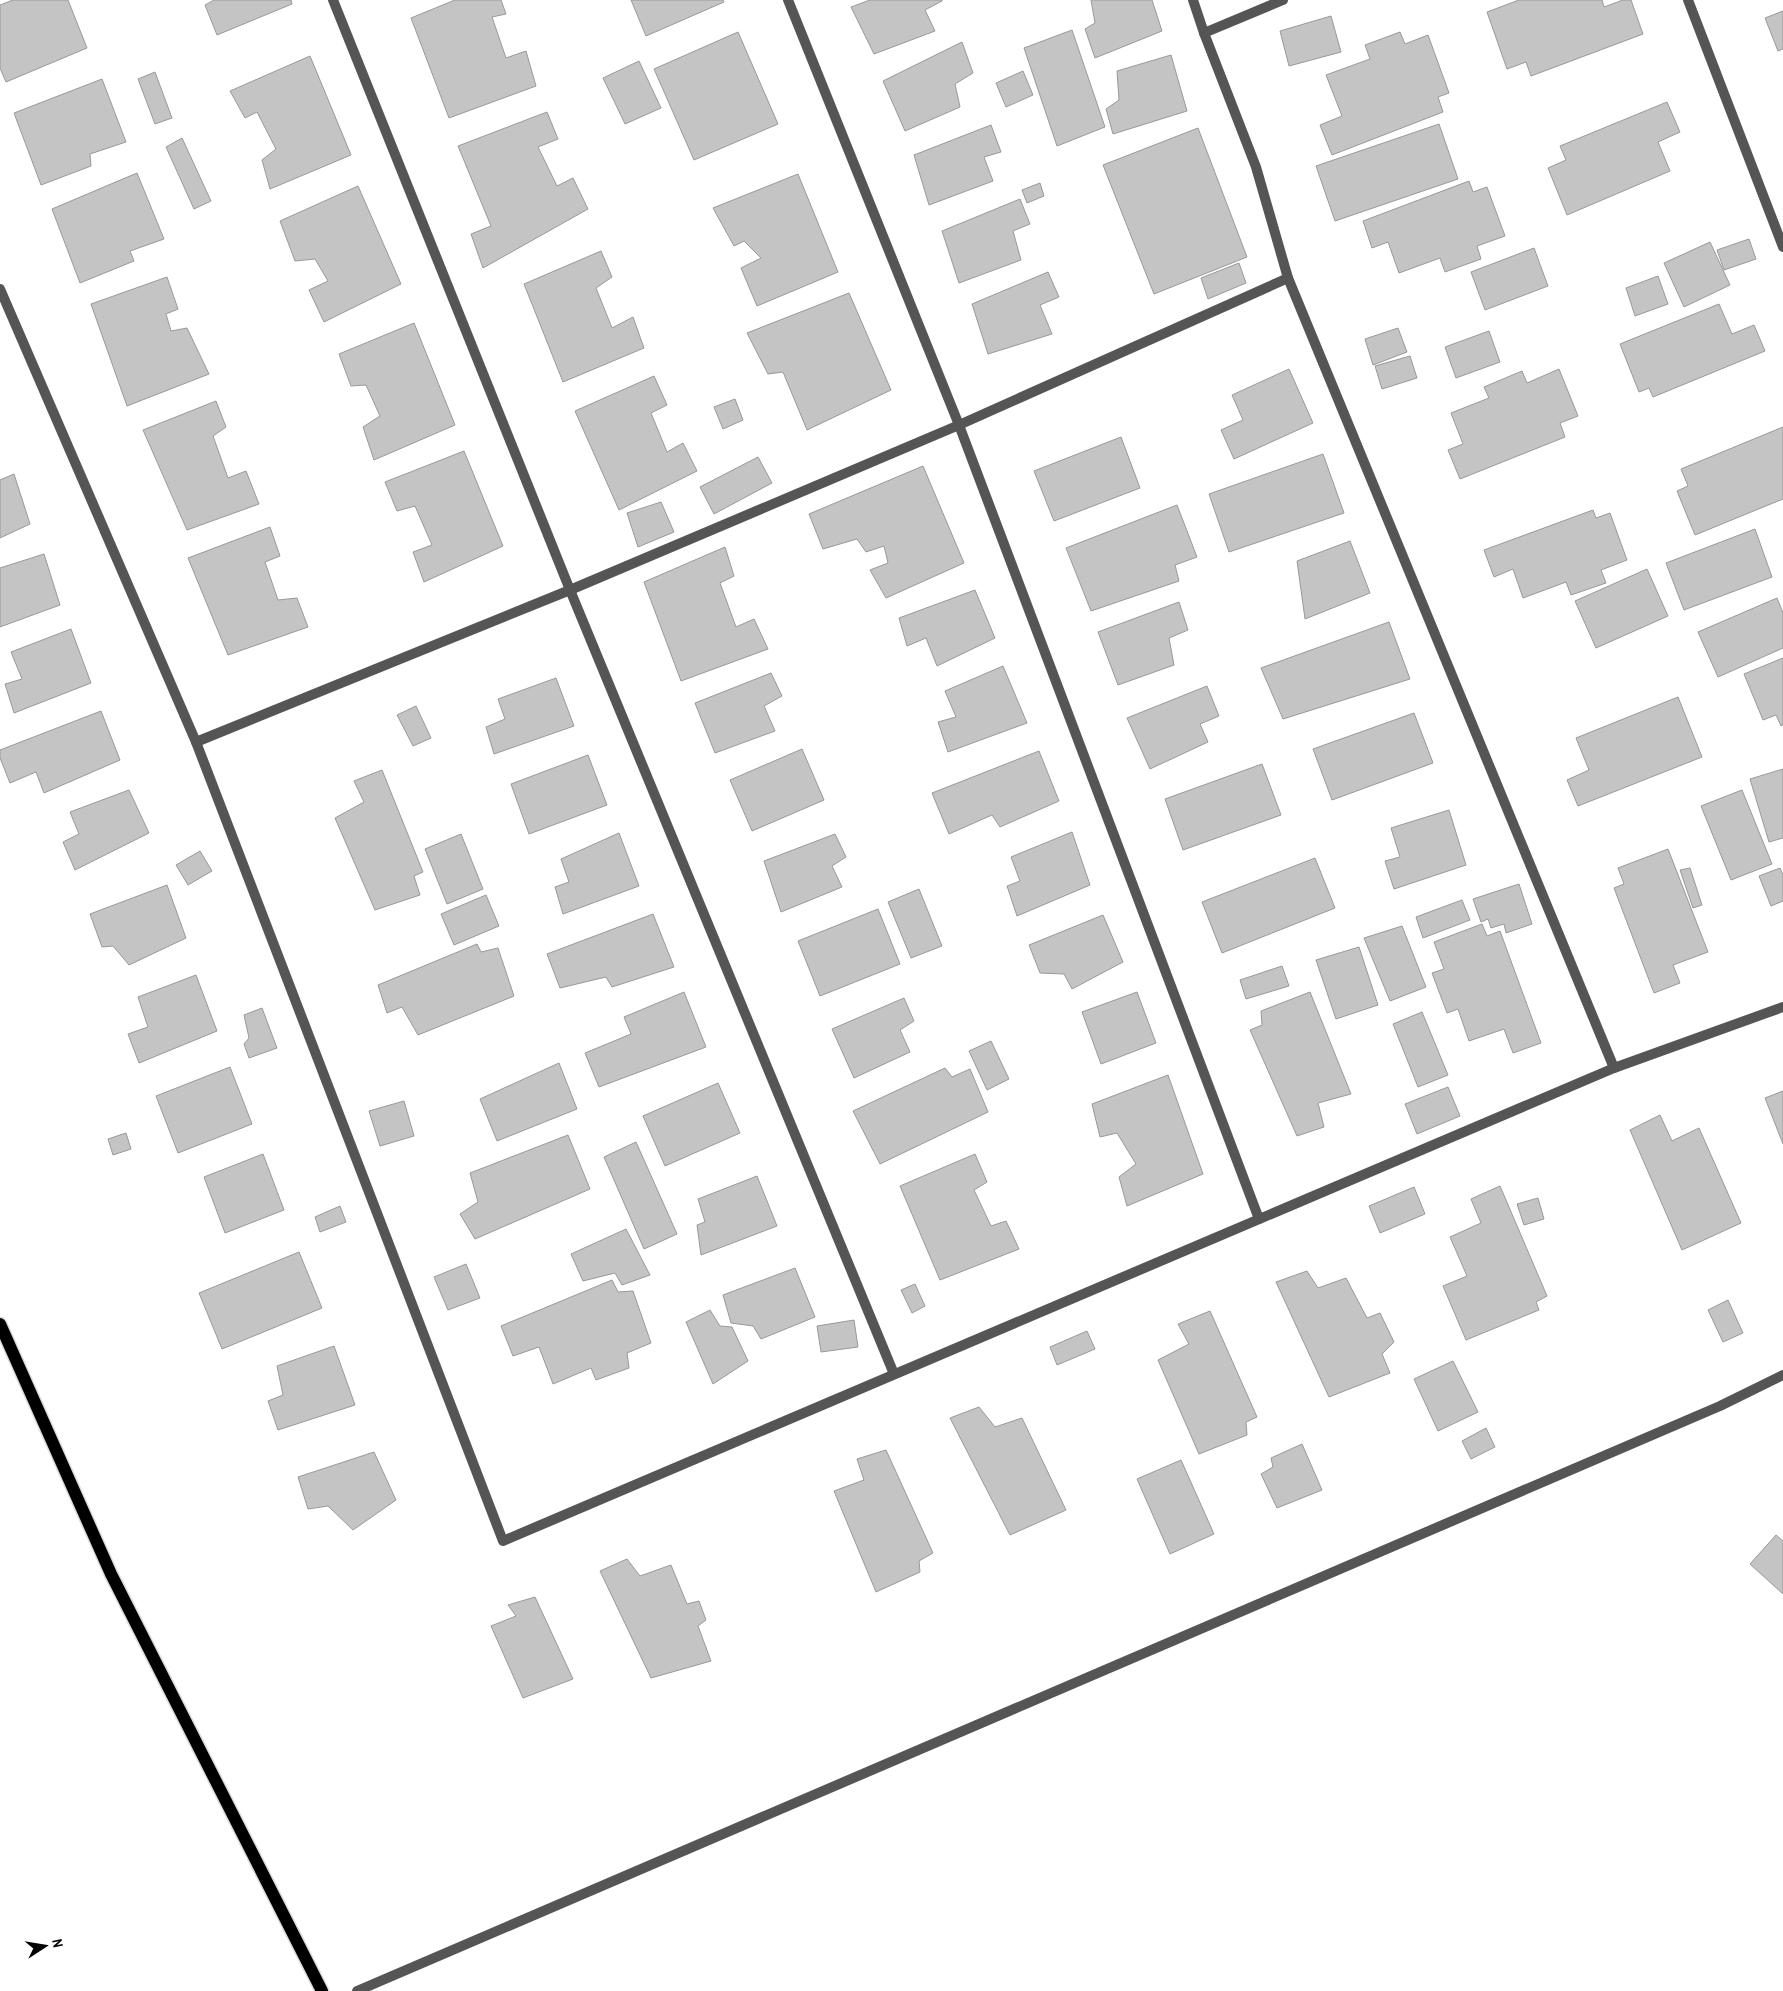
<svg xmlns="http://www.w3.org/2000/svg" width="1783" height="1991" font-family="'Archivo Narrow',sans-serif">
  <rect width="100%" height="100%" fill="#fff"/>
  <g fill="#c4c4c4" stroke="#999">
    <path d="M 13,0 L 68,0 L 87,48 L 6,82 L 0,68 L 0,5 Z"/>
    <path d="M 214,0 L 291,0 L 292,4 L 217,35 L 205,5 Z"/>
    <path d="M 455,0 L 501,0 L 506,14 L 492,17 L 506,58 L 526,51 L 536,86 L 449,118 L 411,18 Z"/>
    <path d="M 631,0 L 723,0 L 724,2 L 646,36 Z"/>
    <path d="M 870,0 L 942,0 L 942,1 L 925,10 L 935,31 L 874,54 L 851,7 Z"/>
    <path d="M 1091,0 L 1152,0 L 1162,31 L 1095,58 L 1085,29 L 1095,23 Z"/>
    <path d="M 1519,0 L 1602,0 L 1604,7 L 1623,0 L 1631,0 L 1643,34 L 1531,76 L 1526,62 L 1507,69 L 1487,12 Z"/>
    <path d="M 1783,11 L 1783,49 L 1778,51 L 1765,18 Z"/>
    <path d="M 1331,16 L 1341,52 L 1289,66 L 1280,31 Z"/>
    <path d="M 1072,30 L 1105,127 L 1057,146 L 1024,48 Z"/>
    <path d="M 738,32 L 778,124 L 694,160 L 654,69 Z"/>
    <path d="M 1400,32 L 1405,44 L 1428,35 L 1449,93 L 1438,97 L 1443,112 L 1332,155 L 1320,125 L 1342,116 L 1326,75 L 1370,59 L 1365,45 Z"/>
    <path d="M 962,42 L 973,73 L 955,84 L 960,107 L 905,131 L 883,81 Z"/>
    <path d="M 1171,55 L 1187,111 L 1113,134 L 1106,109 L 1119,100 L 1117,71 Z"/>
    <path d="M 310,56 L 351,155 L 270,189 L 262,160 L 276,149 L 257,112 L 245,118 L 230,91 Z"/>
    <path d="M 639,61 L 661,108 L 625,124 L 603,78 Z"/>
    <path d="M 1023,71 L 1033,95 L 1006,107 L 996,83 Z"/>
    <path d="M 155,72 L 172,118 L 155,124 L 138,79 Z"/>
    <path d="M 102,79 L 126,142 L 90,154 L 91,166 L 41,185 L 14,113 Z"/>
    <path d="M 1667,102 L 1680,132 L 1658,142 L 1670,171 L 1567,215 L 1548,168 L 1566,160 L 1560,146 Z"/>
    <path d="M 547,112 L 558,139 L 538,147 L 557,186 L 573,178 L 588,209 L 483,268 L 471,234 L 491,226 L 458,146 Z"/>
    <path d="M 1439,124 L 1458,179 L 1335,221 L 1316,166 Z"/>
    <path d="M 991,125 L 1001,152 L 984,157 L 993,181 L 929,205 L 914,155 Z"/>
    <path d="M 1198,128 L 1247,257 L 1154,294 L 1103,165 Z"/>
    <path d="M 182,138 L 211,201 L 194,209 L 166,147 Z"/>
    <path d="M 137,173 L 164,239 L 130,251 L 134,261 L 80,283 L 52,209 Z"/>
    <path d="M 798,174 L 838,272 L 757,306 L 741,268 L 761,258 L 744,241 L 734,246 L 713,208 Z"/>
    <path d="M 1469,181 L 1473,192 L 1487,187 L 1505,236 L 1477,246 L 1481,259 L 1445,272 L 1440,258 L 1399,273 L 1388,242 L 1372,248 L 1363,221 Z"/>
    <path d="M 1040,183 L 1044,196 L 1027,203 L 1022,190 Z"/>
    <path d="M 358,186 L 401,284 L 324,322 L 309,290 L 328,281 L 315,259 L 295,261 L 280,221 Z"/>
    <path d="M 1020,199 L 1030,224 L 1013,231 L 1021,260 L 959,283 L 942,231 Z"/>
    <path d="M 1749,239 L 1756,259 L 1724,270 L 1717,250 Z"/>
    <path d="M 1710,242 L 1730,285 L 1684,307 L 1664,263 Z"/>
    <path d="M 1534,248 L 1548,286 L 1485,310 L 1471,272 Z"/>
    <path d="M 601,251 L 612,277 L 596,288 L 612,328 L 633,317 L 644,348 L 563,382 L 524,284 Z"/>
    <path d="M 1239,263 L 1246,283 L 1208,299 L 1201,278 Z"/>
    <path d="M 1048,272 L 1059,297 L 1040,305 L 1052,334 L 988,354 L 972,304 Z"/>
    <path d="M 1658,276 L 1668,304 L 1635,316 L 1626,288 Z"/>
    <path d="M 167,277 L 178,309 L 166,314 L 171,331 L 187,328 L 209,374 L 127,406 L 91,304 Z"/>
    <path d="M 849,293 L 891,390 L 807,430 L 783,372 L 768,374 L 747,333 Z"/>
    <path d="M 1719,304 L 1732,334 L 1754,325 L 1765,351 L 1653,397 L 1649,388 L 1639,392 L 1620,344 Z"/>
    <path d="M 414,323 L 455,425 L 374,460 L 363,427 L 380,416 L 366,385 L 351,386 L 339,354 Z"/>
    <path d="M 1398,328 L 1407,352 L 1373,365 L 1365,339 Z"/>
    <path d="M 1489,331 L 1500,362 L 1456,378 L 1445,347 Z"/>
    <path d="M 1410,356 L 1417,378 L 1382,389 L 1375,366 Z"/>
    <path d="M 1289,369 L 1313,423 L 1234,459 L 1221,430 L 1243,420 L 1232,395 Z"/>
    <path d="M 1559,369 L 1578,416 L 1560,423 L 1565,437 L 1460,479 L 1448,450 L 1463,444 L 1451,413 L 1489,398 L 1484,387 L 1522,371 L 1527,383 Z"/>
    <path d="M 654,376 L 667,405 L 651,413 L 667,452 L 683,443 L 697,471 L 619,510 L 575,411 Z"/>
    <path d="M 735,399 L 743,420 L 723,429 L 714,407 Z"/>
    <path d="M 216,401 L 226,427 L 213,436 L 228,478 L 246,471 L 259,504 L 187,530 L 143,430 Z"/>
    <path d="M 1783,427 L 1783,499 L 1695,535 L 1677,491 L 1688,486 L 1681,469 Z"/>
    <path d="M 1121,437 L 1140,488 L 1054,521 L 1034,471 Z"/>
    <path d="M 464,451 L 503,546 L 424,582 L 413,552 L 432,545 L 415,506 L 397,511 L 385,482 Z"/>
    <path d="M 1323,454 L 1344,513 L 1229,552 L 1209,494 Z"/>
    <path d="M 758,457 L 772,483 L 714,514 L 700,487 Z"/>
    <path d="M 923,466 L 964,563 L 886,598 L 870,570 L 888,563 L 884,546 L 866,552 L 857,539 L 823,549 L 809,514 Z"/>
    <path d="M 14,474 L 30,524 L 0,538 L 0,480 Z"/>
    <path d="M 661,502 L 674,532 L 638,547 L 627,513 Z"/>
    <path d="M 1177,505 L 1197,557 L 1175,565 L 1179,581 L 1091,611 L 1066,548 Z"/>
    <path d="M 1593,510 L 1596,518 L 1610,513 L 1627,560 L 1601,570 L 1606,583 L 1571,595 L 1566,582 L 1523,598 L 1513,569 L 1494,577 L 1484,550 Z"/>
    <path d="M 270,527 L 280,556 L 265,562 L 278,600 L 297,598 L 308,627 L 228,655 L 188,558 Z"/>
    <path d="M 1755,529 L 1772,577 L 1684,610 L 1666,563 Z"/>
    <path d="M 1350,541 L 1370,593 L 1305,619 L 1297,561 Z"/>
    <path d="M 725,547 L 734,576 L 720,583 L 736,627 L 754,619 L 768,649 L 681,681 L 644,582 Z"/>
    <path d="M 44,554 L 60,605 L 0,627 L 0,568 Z"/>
    <path d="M 1647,569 L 1668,616 L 1596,648 L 1575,601 Z"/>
    <path d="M 975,590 L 995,638 L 937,666 L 926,638 L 907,646 L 899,618 Z"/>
    <path d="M 1777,598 L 1783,613 L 1783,648 L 1718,677 L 1698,632 Z"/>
    <path d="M 1179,602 L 1188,630 L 1169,638 L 1174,665 L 1118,685 L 1098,632 Z"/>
    <path d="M 1389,622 L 1410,679 L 1283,719 L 1261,668 Z"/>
    <path d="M 71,629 L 91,683 L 14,713 L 5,684 L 22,679 L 11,652 Z"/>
    <path d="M 1783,658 L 1783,725 L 1781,726 L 1776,715 L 1763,720 L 1744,674 Z"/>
    <path d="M 1003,666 L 1027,723 L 948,752 L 938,722 L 956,717 L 945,691 Z"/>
    <path d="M 771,673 L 782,696 L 764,706 L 775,731 L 715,753 L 695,703 Z"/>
    <path d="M 556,678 L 574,726 L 494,754 L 486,727 L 505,719 L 498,699 Z"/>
    <path d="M 1207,686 L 1219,716 L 1200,724 L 1208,742 L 1150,769 L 1127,718 Z"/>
    <path d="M 1678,697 L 1702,757 L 1578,806 L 1567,780 L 1589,770 L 1576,738 Z"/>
    <path d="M 416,706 L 431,738 L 413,746 L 397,715 Z"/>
    <path d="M 101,711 L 120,760 L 44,793 L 36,772 L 10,783 L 0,758 L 0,750 Z"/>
    <path d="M 1414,713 L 1433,763 L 1332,800 L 1313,749 Z"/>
    <path d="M 802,749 L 824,800 L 752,831 L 730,780 Z"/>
    <path d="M 1039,751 L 1059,801 L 1000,827 L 992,815 L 949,834 L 932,793 Z"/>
    <path d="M 588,755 L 607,805 L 529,834 L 511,784 Z"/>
    <path d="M 1262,764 L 1281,815 L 1183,850 L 1165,799 Z"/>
    <path d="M 1783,769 L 1783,838 L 1769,842 L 1750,779 Z"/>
    <path d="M 382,770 L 423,872 L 414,876 L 420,895 L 375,910 L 335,818 L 364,802 L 354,781 Z"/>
    <path d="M 129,790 L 149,833 L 75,870 L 63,842 L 79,834 L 70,812 Z"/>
    <path d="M 1742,790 L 1772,864 L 1731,880 L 1701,806 Z"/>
    <path d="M 1449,810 L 1466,865 L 1394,889 L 1385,861 L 1400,857 L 1391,828 Z"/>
    <path d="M 1072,832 L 1090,885 L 1017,916 L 1007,886 L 1020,881 L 1011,857 Z"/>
    <path d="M 619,833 L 639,886 L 563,914 L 555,887 L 569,882 L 561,859 Z"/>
    <path d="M 461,834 L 483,889 L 447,904 L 425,849 Z"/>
    <path d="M 835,834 L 846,857 L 832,866 L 842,887 L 781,912 L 764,861 Z"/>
    <path d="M 1668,849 L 1708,952 L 1673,965 L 1680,983 L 1654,993 L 1614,888 L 1624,884 L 1618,868 Z"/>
    <path d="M 200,851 L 212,871 L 188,885 L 176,865 Z"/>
    <path d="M 1315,858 L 1335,908 L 1222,953 L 1202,902 Z"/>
    <path d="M 1690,868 L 1702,905 L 1693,908 L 1680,870 Z"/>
    <path d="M 1780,868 L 1783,875 L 1783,901 L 1771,906 L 1759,876 Z"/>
    <path d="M 1519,884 L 1532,924 L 1506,933 L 1504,924 L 1491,928 L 1488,919 L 1481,922 L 1473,899 Z"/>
    <path d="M 167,885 L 186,938 L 129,965 L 113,946 L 102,947 L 90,914 Z"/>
    <path d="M 919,889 L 942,946 L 911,958 L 888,902 Z"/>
    <path d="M 486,895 L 499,926 L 454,945 L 441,914 Z"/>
    <path d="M 1462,900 L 1470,920 L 1423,938 L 1416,917 Z"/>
    <path d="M 878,909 L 900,964 L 820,996 L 798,941 Z"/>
    <path d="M 653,914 L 674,967 L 612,987 L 606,977 L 560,988 L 547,954 Z"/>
    <path d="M 1103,915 L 1123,962 L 1072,989 L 1064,974 L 1040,973 L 1029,945 Z"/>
    <path d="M 1482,924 L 1487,936 L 1500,931 L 1541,1043 L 1513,1053 L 1504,1029 L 1469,1041 L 1458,1009 L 1447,1013 L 1432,973 L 1444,969 L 1434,942 Z"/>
    <path d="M 1402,926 L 1426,987 L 1390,1001 L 1364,938 Z"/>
    <path d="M 477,944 L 481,952 L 498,948 L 514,996 L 418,1035 L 402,1007 L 387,1013 L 378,985 Z"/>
    <path d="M 1359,947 L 1378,1005 L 1336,1019 L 1316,960 Z"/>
    <path d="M 1282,966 L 1289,986 L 1246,999 L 1240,980 Z"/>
    <path d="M 196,975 L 217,1031 L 139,1063 L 128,1034 L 148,1027 L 138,997 Z"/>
    <path d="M 684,992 L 706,1047 L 599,1087 L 585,1053 L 631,1034 L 624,1017 Z"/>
    <path d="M 1137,992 L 1156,1043 L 1101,1064 L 1082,1012 Z"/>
    <path d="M 1310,992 L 1351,1094 L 1318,1103 L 1324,1127 L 1297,1136 L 1250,1030 L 1262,1025 L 1261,1011 Z"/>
    <path d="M 904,998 L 914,1021 L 900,1030 L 910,1052 L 854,1078 L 832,1029 Z"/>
    <path d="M 262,1008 L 277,1048 L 249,1058 L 244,1044 L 249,1038 L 244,1015 Z"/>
    <path d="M 1422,1012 L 1448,1075 L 1418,1087 L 1393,1024 Z"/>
    <path d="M 991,1041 L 1009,1079 L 987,1090 L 969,1051 Z"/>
    <path d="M 559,1063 L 577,1109 L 497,1141 L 480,1099 Z"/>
    <path d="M 230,1067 L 252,1124 L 178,1153 L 156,1096 Z"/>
    <path d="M 945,1068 L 952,1077 L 970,1069 L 988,1112 L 880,1164 L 853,1111 Z"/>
    <path d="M 1168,1075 L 1203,1174 L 1127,1206 L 1119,1177 L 1136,1164 L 1117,1133 L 1100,1137 L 1092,1104 Z"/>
    <path d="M 718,1083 L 740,1133 L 665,1166 L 643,1116 Z"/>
    <path d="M 1448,1087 L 1460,1116 L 1417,1134 L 1405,1104 Z"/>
    <path d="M 1783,1091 L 1783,1144 L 1765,1098 Z"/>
    <path d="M 404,1101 L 414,1136 L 380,1146 L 369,1111 Z"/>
    <path d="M 1660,1115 L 1672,1141 L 1699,1128 L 1741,1223 L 1682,1250 L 1630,1130 Z"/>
    <path d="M 126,1133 L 131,1149 L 113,1155 L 108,1139 Z"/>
    <path d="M 568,1135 L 590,1189 L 475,1239 L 460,1214 L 478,1202 L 470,1173 Z"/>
    <path d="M 636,1142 L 677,1234 L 644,1249 L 604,1157 Z"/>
    <path d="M 263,1154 L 284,1210 L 225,1233 L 204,1177 Z"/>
    <path d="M 975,1154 L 987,1182 L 974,1190 L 991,1226 L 1006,1221 L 1019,1249 L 940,1280 L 900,1186 Z"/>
    <path d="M 757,1176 L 777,1226 L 701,1255 L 697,1225 L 705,1222 L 698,1199 Z"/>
    <path d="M 1500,1186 L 1547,1296 L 1536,1302 L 1539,1310 L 1466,1340 L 1443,1286 L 1467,1276 L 1450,1237 L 1481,1223 L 1471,1199 Z"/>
    <path d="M 1414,1187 L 1425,1214 L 1380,1233 L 1369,1206 Z"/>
    <path d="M 1538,1198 L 1544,1219 L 1524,1225 L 1517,1204 Z"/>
    <path d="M 340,1206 L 346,1222 L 320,1232 L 315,1217 Z"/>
    <path d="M 626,1229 L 650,1275 L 622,1285 L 615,1273 L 583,1281 L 571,1254 Z"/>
    <path d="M 299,1252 L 322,1308 L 222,1349 L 199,1293 Z"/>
    <path d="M 466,1264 L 480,1298 L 448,1310 L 434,1277 Z"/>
    <path d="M 795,1268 L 815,1317 L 761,1339 L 753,1326 L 731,1323 L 723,1295 Z"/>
    <path d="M 1307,1271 L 1318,1288 L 1346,1278 L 1367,1318 L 1380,1313 L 1394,1342 L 1382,1354 L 1390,1373 L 1329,1397 L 1276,1282 Z"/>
    <path d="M 612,1280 L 618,1292 L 633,1291 L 651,1343 L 627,1353 L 629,1368 L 596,1380 L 591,1368 L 553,1384 L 539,1347 L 513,1356 L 501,1326 Z"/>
    <path d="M 915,1284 L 925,1306 L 912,1313 L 901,1290 Z"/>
    <path d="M 1728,1300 L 1743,1333 L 1723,1342 L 1708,1310 Z"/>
    <path d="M 710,1310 L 720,1326 L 732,1327 L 748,1361 L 713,1384 L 686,1322 Z"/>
    <path d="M 1210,1311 L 1257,1417 L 1246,1422 L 1247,1435 L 1199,1454 L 1158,1360 L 1189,1344 L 1178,1324 Z"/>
    <path d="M 854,1320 L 858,1347 L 821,1352 L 817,1326 Z"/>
    <path d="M 1087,1331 L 1095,1349 L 1057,1365 L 1050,1347 Z"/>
    <path d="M 334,1346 L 355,1405 L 278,1430 L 268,1401 L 283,1395 L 277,1366 Z"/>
    <path d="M 1453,1361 L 1478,1412 L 1438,1431 L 1414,1379 Z"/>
    <path d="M 979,1407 L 995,1427 L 1022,1418 L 1066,1510 L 1010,1535 L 950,1418 Z"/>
    <path d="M 1486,1428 L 1495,1447 L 1471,1459 L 1462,1441 Z"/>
    <path d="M 1302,1444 L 1322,1490 L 1277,1508 L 1261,1474 L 1273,1467 L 1271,1458 Z"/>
    <path d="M 886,1450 L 933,1553 L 919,1561 L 920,1572 L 876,1592 L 834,1491 L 864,1480 L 857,1459 Z"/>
    <path d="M 374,1452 L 396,1500 L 353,1530 L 328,1506 L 308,1509 L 298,1477 Z"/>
    <path d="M 1181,1460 L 1214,1534 L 1170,1554 L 1137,1479 Z"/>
    <path d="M 1776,1535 L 1783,1541 L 1783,1594 L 1750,1564 Z"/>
    <path d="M 627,1559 L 640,1576 L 671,1565 L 687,1604 L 699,1601 L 706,1620 L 698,1626 L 711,1661 L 651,1678 L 600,1571 Z"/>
    <path d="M 535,1597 L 573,1679 L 523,1698 L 491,1626 L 516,1616 L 508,1605 Z"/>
  </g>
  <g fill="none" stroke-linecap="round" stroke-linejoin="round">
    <g stroke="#dbdbdb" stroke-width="15">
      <path id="primary" d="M 0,1324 L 111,1574 L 322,1991"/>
    </g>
    <g stroke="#555" stroke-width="10">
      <path d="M 333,0 L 570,590 L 894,1374"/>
      <path d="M 788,0 L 959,425 L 1259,1219"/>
      <path d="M 1193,0 L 1204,33 L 1256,167 L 1288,278 L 1614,1068"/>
      <path d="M 1688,0 L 1783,247"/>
      <path d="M 1204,33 L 1283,0"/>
      <path d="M 0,289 L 196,742 L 503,1541 L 1614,1068 L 1783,1007"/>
      <path d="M 196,742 L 570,590 L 959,425 L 1288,278"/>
      <path d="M 357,1991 L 1720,1406 L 1783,1375"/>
    </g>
    <use href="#primary" stroke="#000" stroke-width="12"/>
  </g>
  <g transform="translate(45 1946) rotate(78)" stroke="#ffffff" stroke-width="4" paint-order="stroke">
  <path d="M0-4L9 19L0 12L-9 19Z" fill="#000000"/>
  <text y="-8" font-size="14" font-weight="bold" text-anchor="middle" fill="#000000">N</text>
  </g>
</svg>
